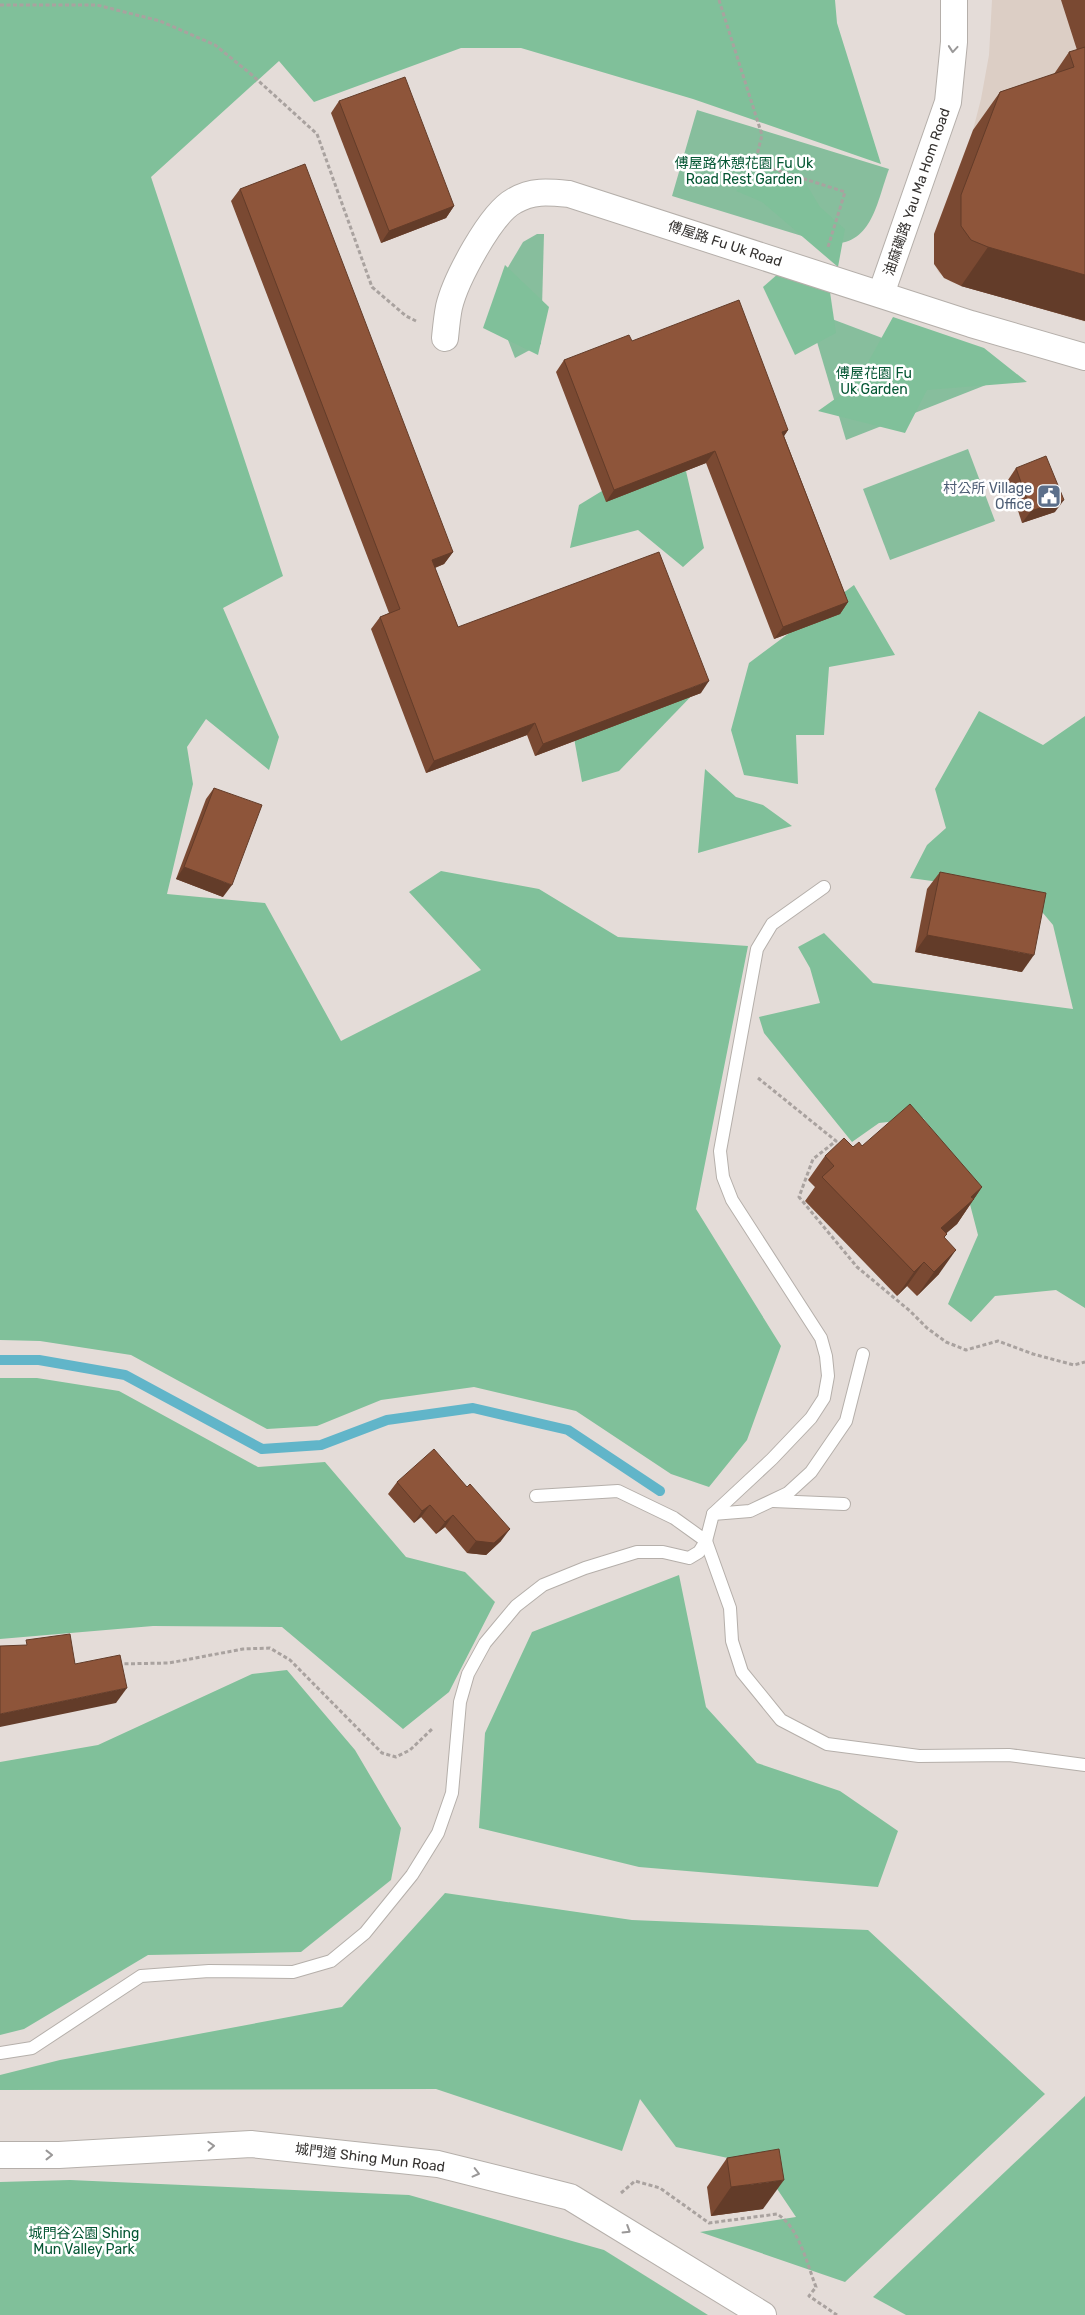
<svg xmlns="http://www.w3.org/2000/svg" width="1085" height="2315" font-family="Rubik,'Noto Sans TC',sans-serif">
  <rect width="100%" height="100%" fill="#e4dcd8"/>
  <path fill="#dccec5" d="M 992,0 L 1085,0 L 1085,322 L 951,282 L 939,273 L 934,264 L 934,234 L 973,130 L 981,99 L 989,55 Z"/>
  <g fill="#87be9d">
    <path d="M 697,110 L 889,169 C 876,204 872,249 825,243 L 672,196 Z"/>
    <path d="M 537,234 L 544,234 L 541,344 L 515,358 L 499,317 L 504,274 L 523,242 Z"/>
    <path d="M 816,313 L 996,381 L 846,440 L 812,325 Z"/>
    <path d="M 968,449 L 995,521 L 890,560 L 863,489 Z"/>
  </g>
  <g fill="#80c09a">
    <path d="M 0,0 L 835,0 L 837,23 L 881,164 L 693,99 L 521,48 L 461,48 L 314,102 L 279,61 L 151,177 L 283,576 L 223,608 L 279,737 L 269,770 L 206,719 L 187,747 L 193,784 L 167,894 L 265,903 L 341,1041 L 481,970 L 409,892 L 441,871 L 539,889 L 618,937 L 748,946 L 696,1209 L 781,1346 L 747,1440 L 709,1487 L 671,1474 L 576,1411 L 474,1387 L 381,1400 L 317,1426 L 267,1429 L 131,1355 L 40,1341 L 0,1340 Z"/>
    <path d="M 788,153 L 820,207 L 845,229 L 838,267 L 762,202 L 736,191 Z"/>
    <path d="M 505,265 L 549,307 L 538,355 L 483,328 Z"/>
    <path d="M 779,273 L 830,292 L 836,333 L 795,355 L 763,287 Z"/>
    <path d="M 893,317 L 984,348 L 1027,382 L 927,390 L 905,433 L 818,411 L 856,384 Z"/>
    <path d="M 682,454 L 704,548 L 683,567 L 638,530 L 570,548 L 579,505 L 633,472 Z"/>
    <path d="M 854,585 L 895,655 L 829,667 L 824,735 L 796,735 L 798,784 L 744,775 L 731,730 L 749,663 Z"/>
    <path d="M 701,686 L 619,771 L 582,782 L 574,738 Z"/>
    <path d="M 979,711 L 1043,745 L 1085,716 L 1085,1308 L 1056,1290 L 995,1296 L 971,1322 L 948,1304 L 978,1235 L 960,1166 L 923,1118 L 879,1123 L 852,1142 L 764,1033 L 759,1017 L 820,1003 L 810,968 L 798,947 L 824,933 L 873,983 L 1073,1009 L 1053,925 L 1027,894 L 910,878 L 927,845 L 946,828 L 935,789 Z"/>
    <path d="M 705,769 L 736,797 L 763,805 L 792,826 L 698,853 Z"/>
    <path d="M 0,1378 L 37,1378 L 119,1391 L 258,1467 L 325,1462 L 406,1557 L 465,1572 L 495,1602 L 449,1692 L 403,1729 L 282,1627 L 153,1626 L 0,1639 Z"/>
    <path d="M 679,1575 L 706,1707 L 757,1763 L 840,1791 L 898,1831 L 878,1887 L 639,1867 L 479,1828 L 485,1733 L 532,1632 Z"/>
    <path d="M 287,1670 L 355,1750 L 401,1828 L 391,1880 L 301,1952 L 148,1955 L 24,2029 L 0,2035 L 0,1762 L 98,1745 L 252,1674 Z"/>
    <path d="M 445,1893 L 632,1920 L 868,1930 L 1045,2094 L 845,2282 L 700,2232 L 796,2217 L 761,2165 L 676,2147 L 640,2099 L 622,2151 L 436,2089 L 0,2090 L 0,2075 L 60,2060 L 342,2007 Z"/>
    <path d="M 1085,2096 L 1085,2315 L 906,2315 L 873,2297 Z"/>
    <path d="M 70,2180 L 409,2195 L 604,2250 L 708,2315 L 0,2315 L 0,2182 Z"/>
  </g>
  <g fill="none" stroke-linecap="round" stroke-linejoin="round">
    <path stroke="#61b5c9" stroke-width="10" d="M 0,1360 L 39,1360 L 125,1375 L 262,1449 L 321,1445 L 387,1420 L 473,1408 L 568,1430 L 660,1491"/>
    <g stroke="#b5afaa" stroke-width="14">
      <g id="service">
        <path d="M 536,1496 L 618,1491 L 674,1518 L 706,1541 L 713,1514 L 772,1459 L 811,1418 L 824,1398 L 828,1376 L 826,1356 L 821,1338 L 732,1200 L 723,1177 L 720,1151 L 757,949 L 772,924 L 824,887"/>
        <path d="M 773,1501 L 844,1504"/>
        <path d="M 713,1514 L 750,1511 L 788,1493 L 811,1472 L 846,1421 L 863,1354"/>
        <path d="M 706,1541 L 730,1608 L 732,1641 L 742,1672 L 781,1720 L 827,1744 L 919,1756 L 1009,1755 L 1085,1765"/>
        <path d="M 0,2053 L 32,2048 L 141,1976 L 209,1971 L 293,1972 L 331,1961 L 365,1933 L 412,1875 L 438,1833 L 452,1793 L 460,1702 L 468,1674 L 485,1643 L 516,1606 L 543,1585 L 585,1568 L 637,1552 L 663,1552 L 689,1558 L 699,1552 L 706,1541"/>
      </g>
    </g>
    <g stroke="#b5afaa" stroke-width="28">
      <g id="minor">
        <path d="M 881,294 L 948,102 L 954,42 L 954,0"/>
        <path d="M 445,338 C 446,328 447,317 449,307 C 455,281 490,214 514,201 C 532,190 549,192 569,194 L 971,324 L 1085,357"/>
        <path d="M 0,2155 L 59,2155 L 251,2144 L 438,2164 L 570,2197 L 763,2315"/>
      </g>
    </g>
    <g stroke="#a9a29f" stroke-width="3" stroke-dasharray="4 2.5" stroke-linecap="butt">
      <path d="M 719,0 L 762,135 L 755,163 L 845,192 L 828,247"/>
      <path d="M 0,5 L 97,5 L 160,21 L 215,45 L 252,75 L 317,134 L 372,287 L 406,316 L 416,321"/>
      <path d="M 758,1078 L 836,1141 L 813,1159 L 799,1197 L 857,1267 L 910,1311 L 927,1328 L 946,1342 L 966,1350 L 998,1341 L 1033,1354 L 1074,1365 L 1085,1362"/>
      <path d="M 118,1664 L 169,1663 L 243,1649 L 270,1648 L 290,1660 L 382,1753 L 396,1757 L 410,1750 L 433,1728"/>
      <path d="M 621,2193 L 635,2181 L 660,2188 L 709,2223 L 777,2214 C 799,2227 807,2264 816,2287 L 809,2296 L 837,2315"/>
    </g>
    <use href="#service" stroke="#fff" stroke-width="12"/>
    <use href="#minor" stroke="#fff" stroke-width="26"/>
  </g>
  <g fill="#7a4932">
    <path d="M 1061,0 L 1085,0 L 1085,321 L 961,286 L 944,278 L 934,264 L 934,234 L 973,130 L 1000,92 L 1054,74 L 1069,52 L 1077,50 Z"/>
    <path d="M 339,101 L 454,206 L 446,218 L 381,243 L 331,113 Z"/>
    <path d="M 240,189 L 453,552 L 444,564 L 435,568 L 458,627 L 701,693 L 535,756 L 527,735 L 426,773 L 371,629 L 380,617 L 389,613 L 231,201 Z"/>
    <path d="M 632,341 L 788,430 L 784,436 L 848,602 L 840,614 L 774,639 L 706,463 L 606,502 L 556,372 L 564,360 Z"/>
    <path d="M 1016,468 L 1055,512 L 1022,523 L 1008,480 Z"/>
    <path d="M 214,788 L 223,897 L 176,879 L 206,799 Z"/>
    <path d="M 940,872 L 1022,972 L 915,952 L 927,889 Z"/>
    <path d="M 862,1146 L 982,1187 L 957,1224 L 946,1233 L 947,1234 L 944,1238 L 939,1274 L 917,1296 L 907,1286 L 897,1296 L 805,1201 L 815,1187 L 808,1180 L 825,1156 L 853,1147 Z"/>
    <path d="M 397,1482 L 501,1541 L 486,1555 L 467,1553 L 445,1527 L 436,1534 L 421,1517 L 414,1523 L 388,1494 Z"/>
    <path d="M 727,2158 L 763,2209 L 711,2216 L 707,2187 Z"/>
  </g>
  <g fill="#633c29">
    <path d="M 454,206 L 446,218 L 381,243 L 389,231 Z"/>
    <path d="M 988,247 L 1085,275 L 1085,321 L 961,286 Z"/>
    <path d="M 788,430 L 780,442 L 782,432 Z"/>
    <path d="M 715,451 L 706,463 L 606,502 L 614,490 Z"/>
    <path d="M 1064,500 L 1055,512 L 1022,523 L 1031,511 Z"/>
    <path d="M 453,552 L 444,564 L 424,572 L 432,560 Z"/>
    <path d="M 848,602 L 840,614 L 774,639 L 783,627 Z"/>
    <path d="M 709,681 L 701,693 L 535,756 L 543,744 Z"/>
    <path d="M 535,723 L 527,735 L 426,773 L 434,761 Z"/>
    <path d="M 184,867 L 232,885 L 223,897 L 176,879 Z"/>
    <path d="M 927,935 L 1034,955 L 1022,972 L 915,952 Z"/>
    <path d="M 982,1187 L 957,1224 L 925,1252 L 941,1228 L 971,1197 Z"/>
    <path d="M 956,1250 L 939,1274 L 917,1296 L 934,1272 Z"/>
    <path d="M 924,1262 L 907,1286 L 897,1296 L 914,1272 Z"/>
    <path d="M 430,1505 L 421,1517 L 414,1523 L 422,1511 Z"/>
    <path d="M 453,1515 L 445,1527 L 436,1534 L 445,1522 Z"/>
    <path d="M 510,1529 L 501,1541 L 486,1555 L 467,1553 L 476,1541 Z"/>
    <path d="M 127,1688 L 116,1703 L 0,1727 L 0,1714 Z"/>
    <path d="M 784,2180 L 763,2209 L 711,2216 L 731,2187 Z"/>
  </g>
  <g fill="#8e553a" stroke="#633c29">
    <path d="M 1085,47 L 1085,275 L 988,247 L 971,240 L 961,226 L 961,195 L 1000,92 L 1074,67 L 1069,52 Z"/>
    <path d="M 405,77 L 454,206 L 389,231 L 339,101 Z"/>
    <path d="M 305,164 L 453,552 L 432,560 L 458,627 L 659,552 L 709,681 L 543,744 L 535,723 L 434,761 L 380,617 L 400,609 L 240,189 Z"/>
    <path d="M 739,300 L 788,430 L 782,432 L 848,602 L 783,627 L 715,451 L 614,490 L 564,360 L 629,335 L 632,341 Z"/>
    <path d="M 1046,456 L 1064,500 L 1031,511 L 1016,468 Z"/>
    <path d="M 214,788 L 262,805 L 232,885 L 184,867 Z"/>
    <path d="M 940,872 L 1046,893 L 1034,955 L 927,935 Z"/>
    <path d="M 910,1104 L 982,1187 L 971,1197 L 974,1199 L 941,1228 L 947,1234 L 944,1237 L 956,1250 L 934,1272 L 924,1262 L 914,1272 L 822,1177 L 834,1166 L 825,1156 L 844,1138 L 853,1147 L 859,1142 L 862,1146 Z"/>
    <path d="M 434,1449 L 467,1487 L 470,1484 L 510,1529 L 494,1543 L 476,1541 L 453,1515 L 445,1522 L 430,1505 L 422,1511 L 397,1482 Z"/>
    <path d="M 70,1634 L 75,1664 L 120,1655 L 127,1688 L 0,1714 L 0,1646 L 27,1645 L 26,1640 Z"/>
    <path d="M 779,2149 L 784,2180 L 731,2187 L 727,2158 Z"/>
  </g>
  <defs><path id="oneway-chevron" d="M-2-3.5L2.5 0L-2 3.5" fill="none" stroke-width="1.6" stroke-linecap="round" stroke-linejoin="round" transform="scale(1.25)"/></defs>
  <g stroke="#9a9898">
    <use href="#oneway-chevron" transform="translate(953 49) rotate(95)"/>
    <use href="#oneway-chevron" transform="translate(211 2146) rotate(-3)"/>
    <use href="#oneway-chevron" transform="translate(49 2155)"/>
    <use href="#oneway-chevron" transform="translate(476 2173) rotate(14)"/>
    <use href="#oneway-chevron" transform="translate(627 2230) rotate(32)"/>
  </g>
  <defs>
    <g id="civic-square" transform="scale(1.25)"><rect x="-9" y="-9" width="18" height="18" rx="4" fill="#5c6f8a" stroke="#fff"/><path d="M-.6-6.5H3V-4.5H.6V-3L4-1V1h2V6H-6V1h2V-1L-.6-3ZM-1.2 2.5V6h2.4V2.5Z" fill="#fff"/></g>
  </defs>
  <g fill-rule="evenodd">
    <use href="#civic-square" x="1049" y="496"/>
  </g>
  <g text-anchor="middle" dominant-baseline="central" stroke-width="5" stroke-linejoin="round" paint-order="stroke">
    <g font-size="14" fill="#055734" stroke="#fff">
      <text x="744" y="163">傅屋路休憩花園 Fu Uk<tspan x="744" dy="16">Road Rest Garden</tspan></text>
      <text x="874" y="373">傅屋花園 Fu<tspan x="874" dy="16">Uk Garden</tspan></text>
      <text x="84" y="2233">城門谷公園 Shing<tspan x="84" dy="16">Mun Valley Park</tspan></text>
    </g>
    <g font-size="14" fill="#353230" stroke="#fff">
      <text transform="translate(917 192) rotate(-71)">油麻磡路 Yau Ma Hom Road</text>
      <text transform="translate(725 244) rotate(18)">傅屋路 Fu Uk Road</text>
      <text transform="translate(370 2158) rotate(7)">城門道 Shing Mun Road</text>
    </g>
    <g font-size="14" fill="#4e5e75" stroke="#fff" text-anchor="end">
      <text x="1032" y="488">村公所 Village<tspan x="1032" dy="16">Office</tspan></text>
    </g>
  </g>
</svg>
